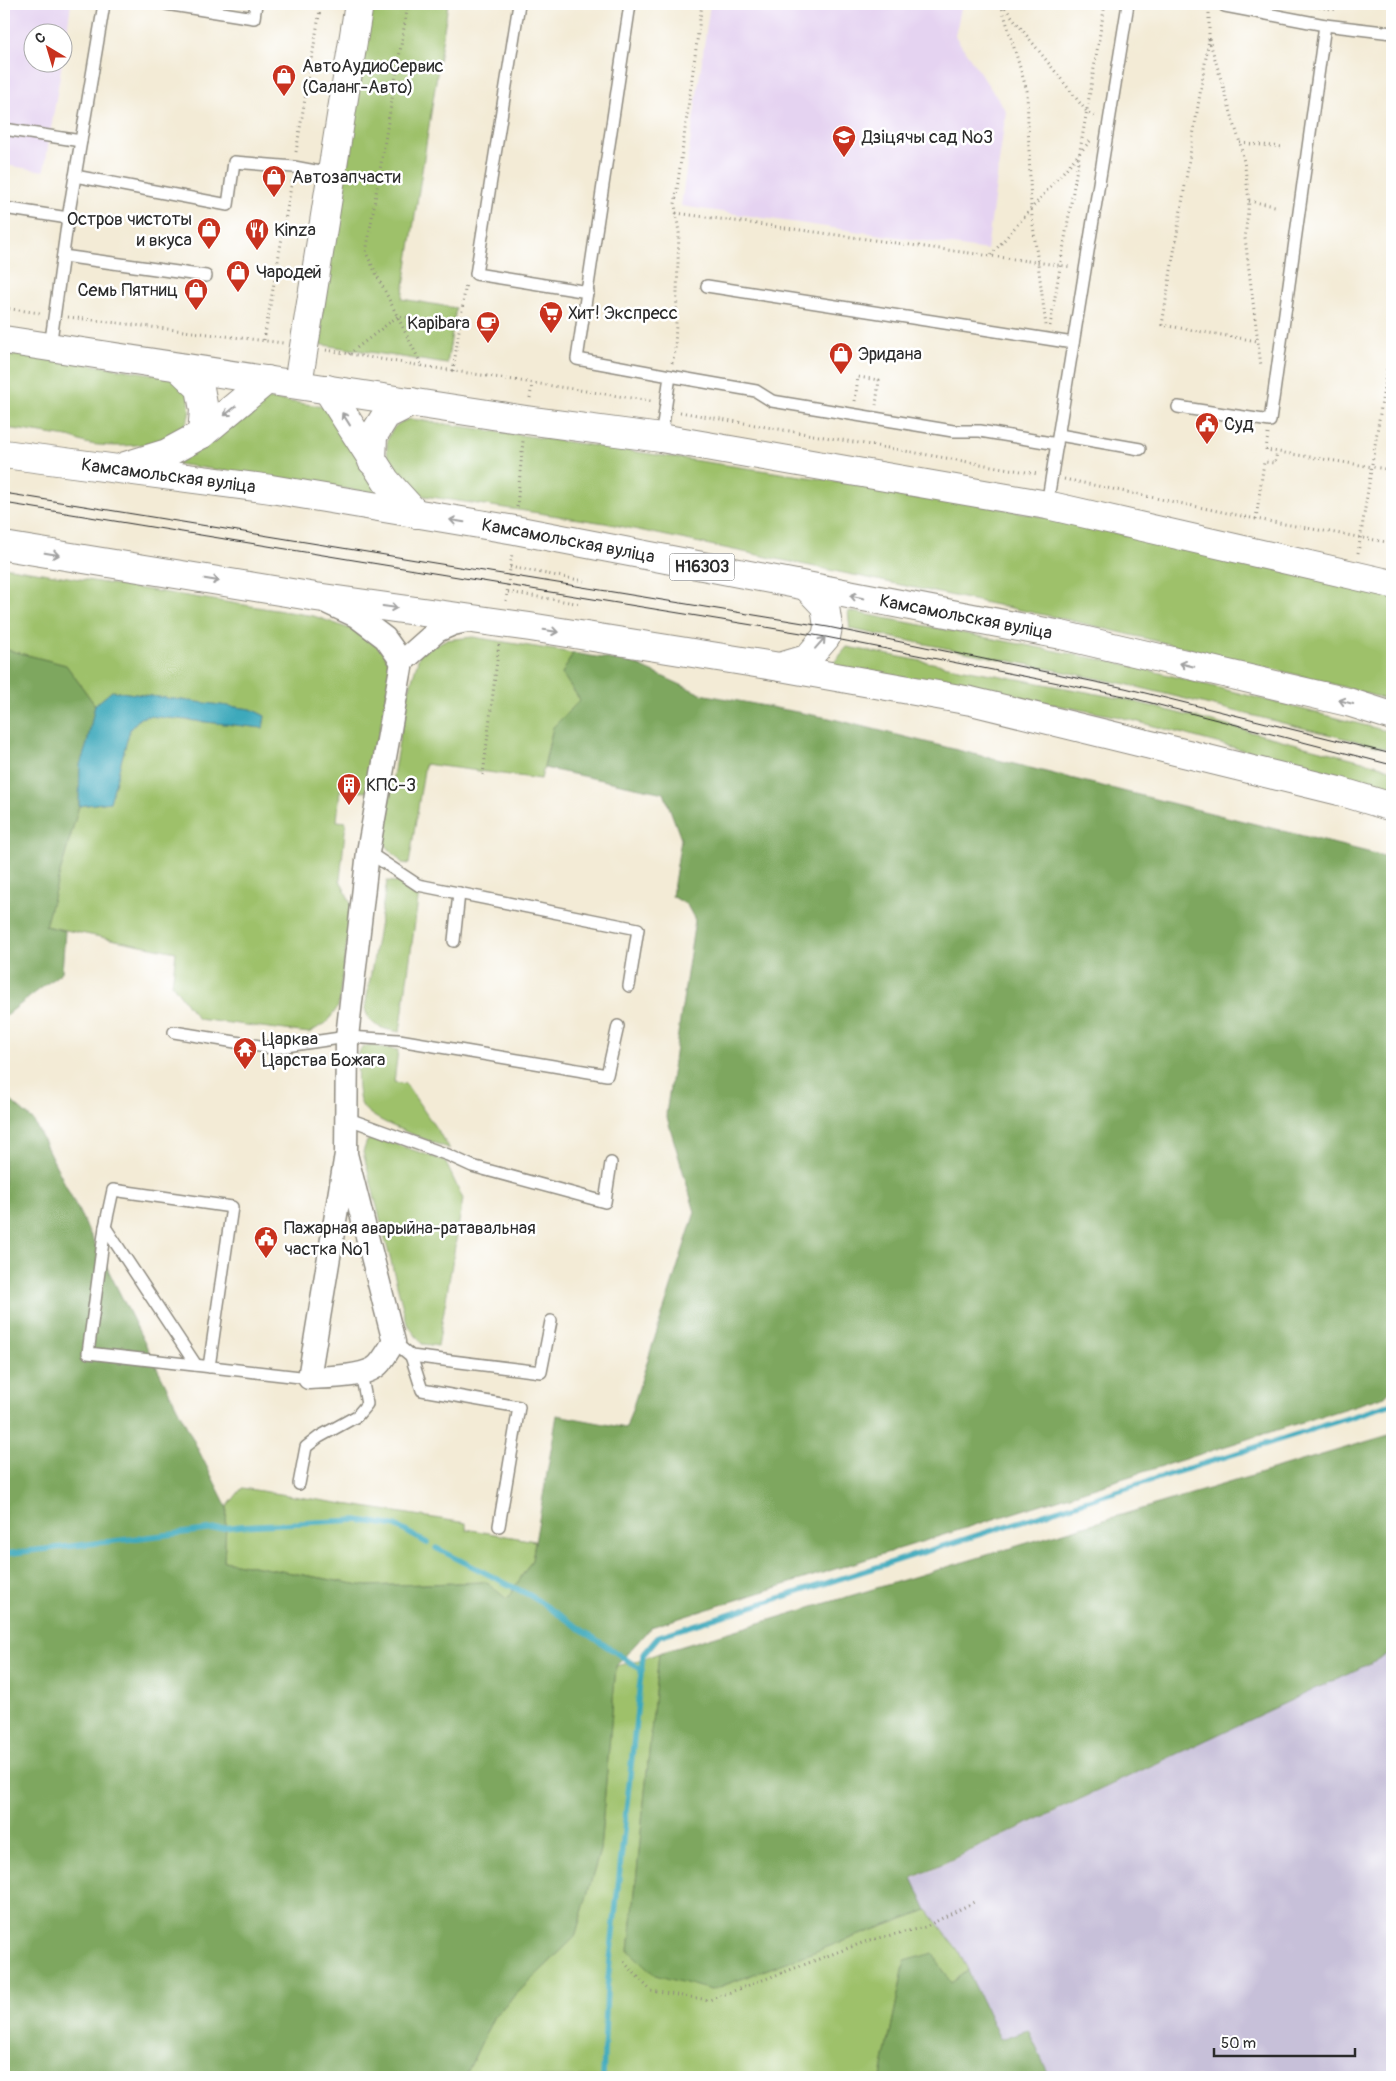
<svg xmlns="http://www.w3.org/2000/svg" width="1396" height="2081" font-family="Pangolin,sans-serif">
  <rect width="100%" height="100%" fill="#fff"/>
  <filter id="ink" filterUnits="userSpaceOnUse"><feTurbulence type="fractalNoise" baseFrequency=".02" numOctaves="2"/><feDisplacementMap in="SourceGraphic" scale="10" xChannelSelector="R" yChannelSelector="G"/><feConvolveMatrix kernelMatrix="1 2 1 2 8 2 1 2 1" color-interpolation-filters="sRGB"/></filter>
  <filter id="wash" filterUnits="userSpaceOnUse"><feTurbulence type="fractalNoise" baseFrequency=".0096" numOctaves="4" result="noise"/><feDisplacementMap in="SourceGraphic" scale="20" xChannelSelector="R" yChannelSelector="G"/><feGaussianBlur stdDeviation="1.12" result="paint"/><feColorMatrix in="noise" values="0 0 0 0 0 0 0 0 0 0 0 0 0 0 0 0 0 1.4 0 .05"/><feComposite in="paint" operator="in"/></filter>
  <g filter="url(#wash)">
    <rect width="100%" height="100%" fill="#f3ebd6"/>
    <g fill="#e5d3f1">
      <path d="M 4,4 L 71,4 L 63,58 L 62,32 L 32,32 L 32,62 L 62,63 L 44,171 L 4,165 Z"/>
      <path d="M 710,4 L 962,4 L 955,36 L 1006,111 L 987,250 L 681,206 Z"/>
    </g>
    <path fill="#c7c0d9" d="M 1392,1653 L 1392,2077 L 1050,2077 L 1028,2030 L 1000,2039 L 958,1950 L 927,1910 L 912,1879 Z"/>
    <g fill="#9ec16b" stroke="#64764b">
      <path d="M 372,4 L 448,4 L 402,299 L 456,308 L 447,364 L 317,344 Z"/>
      <path d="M 4,351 L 172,377 L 189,395 C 189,403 191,414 187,421 C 173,448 116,448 90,444 C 83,443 76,439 68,437 C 47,434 25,430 4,428 Z"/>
      <path d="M 265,398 L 326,407 L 380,494 L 177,464 Z"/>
      <path d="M 411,419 L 945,497 L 1054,519 L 1392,595 L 1392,701 L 1322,681 L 1073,621 L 605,523 L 418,495 C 412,491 404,487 399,481 C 383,461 379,425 411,419 Z"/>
      <path d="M 4,567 L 314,616 L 370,636 L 394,660 L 367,792 L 340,790 L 337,821 L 346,822 L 340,880 L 352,906 L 338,1007 L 327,1022 L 309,1033 L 198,1019 L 172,984 L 176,952 L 45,926 L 79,806 L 110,802 L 130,729 L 140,718 L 149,716 L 263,728 L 265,716 L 251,709 L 112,691 L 95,705 L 66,665 L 4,649 Z"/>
      <path d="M 848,611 L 1129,665 L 1391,732 L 1392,750 L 1125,684 L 850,629 Z"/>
      <path d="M 473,637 L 573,653 L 562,674 L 581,700 L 553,727 L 541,779 L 425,764 L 409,864 L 402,863 L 382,841 L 406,700 L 420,653 L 445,640 Z"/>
      <path d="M 847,647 L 1124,699 L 1382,766 L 1392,770 L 1392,790 L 1120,717 L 974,690 L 831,666 Z"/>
      <path d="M 387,881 L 411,884 L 419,892 L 400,1032 C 383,1029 369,1027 365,1008 Z"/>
      <path d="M 370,1045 L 398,1050 L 394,1082 L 406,1084 L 450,1149 C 431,1141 373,1122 363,1107 C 355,1095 358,1067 358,1053 L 363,1047 Z"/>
      <path d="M 375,1137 L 445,1161 L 463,1199 L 438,1346 L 422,1344 L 407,1324 L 363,1152 L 367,1141 Z"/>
      <path d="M 242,1488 L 466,1523 L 466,1529 L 535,1541 L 532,1560 L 507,1600 L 486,1582 L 366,1586 L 224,1561 L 227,1507 Z"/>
      <path d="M 659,1653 L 629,1952 L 711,1990 L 927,1910 L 958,1950 L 968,1971 L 951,1983 L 905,1961 L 881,2077 L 465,2077 L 494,2016 L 575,1937 L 600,1850 L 616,1666 L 638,1661 Z"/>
    </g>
    <g fill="#7ea75f" stroke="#546945">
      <path d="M 4,649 L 66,665 L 95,705 L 87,744 L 80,765 L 79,806 L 45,926 L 65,931 L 62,972 L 4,1017 Z"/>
      <path d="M 573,653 L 633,663 L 701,694 L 829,718 L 1392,858 L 1392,1388 L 1385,1396 L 651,1627 L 616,1666 L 600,1850 L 575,1937 L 494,2016 L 465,2077 L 4,2077 L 4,1095 L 33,1120 L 227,1507 L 224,1561 L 366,1586 L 486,1582 L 507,1599 L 532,1560 L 557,1415 L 626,1428 L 695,1212 L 666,1114 L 695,920 L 687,905 L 672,896 L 681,839 L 664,793 L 544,768 L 553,727 L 580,700 L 562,674 Z"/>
      <path d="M 1392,1434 L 1392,1653 L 912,1878 L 927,1910 L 711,1990 L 655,1975 L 629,1951 L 659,1653 Z"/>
      <path d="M 933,1953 L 951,1983 L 968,1971 L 1000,2039 L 1028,2030 L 1050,2077 L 881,2077 L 905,1961 Z"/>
    </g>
    <path fill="#3ca9bb" stroke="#346a73" d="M 112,691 L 251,709 L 265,716 L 263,728 L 149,716 L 140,718 L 130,729 L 110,802 L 79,806 L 80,765 L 87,744 L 95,705 Z"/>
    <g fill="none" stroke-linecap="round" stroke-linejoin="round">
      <g stroke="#3ca9bb" stroke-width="5.5">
        <path d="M 436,1548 L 531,1596 L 642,1670"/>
        <path d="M 4,1554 L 241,1526 L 357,1520 L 396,1526 L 427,1543"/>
        <path d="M 603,2077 L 607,1988 L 643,1655 L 659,1636 L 1392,1404"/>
      </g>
    </g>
  </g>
  <g filter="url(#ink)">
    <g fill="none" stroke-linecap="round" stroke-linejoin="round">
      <g stroke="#8f8b80" stroke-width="14">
        <g id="service">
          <path d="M 166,4 L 254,18 L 256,4"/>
          <path d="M 519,4 L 476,274 L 588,292"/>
          <path d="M 630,4 L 577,359 L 670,376 L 661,438"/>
          <path d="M 1225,4 L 1225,6 L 1325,25"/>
          <path d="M 4,129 L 81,141"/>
          <path d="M 75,176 L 228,205 L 234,162 L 294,167 L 331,174"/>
          <path d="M 4,208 L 68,218"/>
          <path d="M 63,256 L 206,276"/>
          <path d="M 707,286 L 1073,343"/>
          <path d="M 50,347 L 68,218 L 104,4"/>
          <path d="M 670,376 L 756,391 L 772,401 L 953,431 L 980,431 L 1057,444"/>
          <path d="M 1178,407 L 1270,421 L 1325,25 L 1392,33"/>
          <path d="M 1059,435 L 1140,449"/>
          <path d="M 1047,505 L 1128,4"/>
          <path d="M 368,852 L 418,885 L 638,929 L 629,986"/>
          <path d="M 454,941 L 459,893"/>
          <path d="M 174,1032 L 272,1048 L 347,1037 L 399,1040 L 607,1075 L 618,1026"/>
          <path d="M 346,1118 L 448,1155 L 472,1166 L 605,1202 L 611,1163"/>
          <path d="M 105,1227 L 196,1365"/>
          <path d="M 394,1342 L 411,1356 L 541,1372 L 551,1321"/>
          <path d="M 411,1356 L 422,1390 L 519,1407 L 499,1526"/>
          <path d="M 209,1367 L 232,1207 L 113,1190 L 105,1227 L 88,1353 C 162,1361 235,1370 309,1378"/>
          <path d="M 299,1484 L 306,1447 L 319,1437 L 357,1416 L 367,1404 L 361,1373"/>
        </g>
      </g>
      <g stroke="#8f8b80" stroke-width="25">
        <g id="minor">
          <path d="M 328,603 L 356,616 L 385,638 L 402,662"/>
          <path d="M 346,1154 L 309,1378 C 326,1377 365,1378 378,1365 C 384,1359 389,1349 394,1342 L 346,1154 L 347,1037 L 368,852 L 402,662 L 437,631 L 453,624 L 471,620"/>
        </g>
      </g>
      <g stroke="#8f8b80" stroke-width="30">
        <g id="tertiary">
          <path d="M 4,340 L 526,420 L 661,438 L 1047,505 L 1392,584"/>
          <path d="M 298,384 L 359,4"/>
        </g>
      </g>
      <g stroke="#8f8b80" stroke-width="30">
        <g id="primary">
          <path d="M 178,367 L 200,388 L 204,410 L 202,434"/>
          <path d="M 327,389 L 386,481 L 416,514"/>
          <path id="s1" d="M 4,454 L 271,489 L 515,530 L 1061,635 L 1348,702 L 1392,716"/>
          <path d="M 372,461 L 373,436 L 386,415 L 412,402"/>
          <path d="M 125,466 L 167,453 L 202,434 L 267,380"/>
          <path d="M 4,546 L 316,597 L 530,627 L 780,667 L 971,701 L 1339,791 L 1392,807"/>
          <path d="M 780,667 L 807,659 L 826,637 L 828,627 L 825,606 L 807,587"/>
        </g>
      </g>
      <g stroke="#8f8b80" stroke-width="3" stroke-dasharray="1 4" stroke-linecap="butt">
        <path d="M 1001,4 L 1027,91 L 1031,209 L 1046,326"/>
        <path d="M 1002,4 L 1087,112 L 1095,116"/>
        <path d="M 1319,7 L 1337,10"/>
        <path d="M 1209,8 L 1209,39 L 1162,325 L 1257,341"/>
        <path d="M 1209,39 L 1240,143 L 1245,167 L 1249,201 L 1245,238 L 1261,366"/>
        <path d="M 1240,143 L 1284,147"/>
        <path d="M 296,152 L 321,4"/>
        <path d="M 1249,201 L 1275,206"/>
        <path d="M 676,213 L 1072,267"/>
        <path d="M 991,255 L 1091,140"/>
        <path d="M 4,308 L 40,313"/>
        <path d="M 68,317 L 283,343"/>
        <path d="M 1050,326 L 1105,4"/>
        <path d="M 264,340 L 292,181"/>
        <path d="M 326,350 L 422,366 L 366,253 L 408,4"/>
        <path d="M 349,354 L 398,316 L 460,325"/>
        <path d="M 672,363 L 675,352 L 679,233 L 675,204 L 702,4"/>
        <path d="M 422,366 L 651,401"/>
        <path d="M 453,371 L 466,283"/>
        <path d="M 530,398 L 532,384"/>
        <path d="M 855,401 L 858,377 L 879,380 L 876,405"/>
        <path d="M 680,412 L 1038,474"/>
        <path d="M 1268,434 L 1266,450 L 1392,470"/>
        <path d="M 1064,479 L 1256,519 L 1392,543"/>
        <path d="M 517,507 L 523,441"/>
        <path d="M 1256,519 L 1264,462 L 1275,463 L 1277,452"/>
        <path d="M 1358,553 L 1392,337"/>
        <path d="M 510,567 L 584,581"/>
        <path d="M 508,592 L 581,604"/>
        <path d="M 506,601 L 512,553"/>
        <path d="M 483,775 L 499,644"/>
        <path d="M 624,1962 L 651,1991 L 709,2000 L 870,1940 L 925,1927 L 976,1901"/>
      </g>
      <use href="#service" stroke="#fff" stroke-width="11"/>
      <use href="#minor" stroke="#fff" stroke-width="22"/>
      <use href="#tertiary" stroke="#fff" stroke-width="28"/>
      <use href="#primary" stroke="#fff" stroke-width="28"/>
      <g stroke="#2b2b2b" stroke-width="1">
        <path d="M 4,493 L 828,627 L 1125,688 L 1392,754"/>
        <path d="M 4,503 L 826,637 L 1124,696 L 1392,765"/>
      </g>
    </g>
    <defs><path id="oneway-shaft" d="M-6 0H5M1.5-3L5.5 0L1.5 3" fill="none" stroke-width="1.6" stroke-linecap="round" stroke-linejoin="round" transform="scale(1.25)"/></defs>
    <g stroke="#a0a0a0">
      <use href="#oneway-shaft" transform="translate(230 411) rotate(141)"/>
      <use href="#oneway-shaft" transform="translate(346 419) rotate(-122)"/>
      <use href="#oneway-shaft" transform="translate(457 521) rotate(-171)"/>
      <use href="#oneway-shaft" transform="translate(52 554) rotate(9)"/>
      <use href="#oneway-shaft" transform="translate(212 580) rotate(9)"/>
      <use href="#oneway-shaft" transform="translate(857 597) rotate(-169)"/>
      <use href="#oneway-shaft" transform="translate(390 607) rotate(8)"/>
      <use href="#oneway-shaft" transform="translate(551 631) rotate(9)"/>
      <use href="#oneway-shaft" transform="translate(820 643) rotate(-49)"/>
      <use href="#oneway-shaft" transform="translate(1187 665) rotate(-167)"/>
      <use href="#oneway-shaft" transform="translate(1346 702) rotate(-165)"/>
    </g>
  </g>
  <defs>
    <g id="shop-pin" transform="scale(1.25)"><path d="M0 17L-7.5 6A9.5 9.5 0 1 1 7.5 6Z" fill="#c8321e" stroke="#fff"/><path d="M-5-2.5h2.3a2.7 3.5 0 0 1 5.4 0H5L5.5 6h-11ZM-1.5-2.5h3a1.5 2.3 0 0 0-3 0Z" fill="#fff"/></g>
    <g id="school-pin" transform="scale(1.25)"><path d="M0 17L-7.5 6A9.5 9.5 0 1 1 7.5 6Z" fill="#c8321e" stroke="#fff"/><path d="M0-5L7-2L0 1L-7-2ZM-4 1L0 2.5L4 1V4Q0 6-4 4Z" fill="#fff"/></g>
    <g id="restaurant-pin" transform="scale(1.25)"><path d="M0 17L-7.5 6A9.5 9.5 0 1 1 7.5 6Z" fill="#c8321e" stroke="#fff"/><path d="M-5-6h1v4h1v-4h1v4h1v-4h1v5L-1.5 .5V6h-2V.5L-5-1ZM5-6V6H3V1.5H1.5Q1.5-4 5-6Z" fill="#fff"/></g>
    <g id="supermarket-pin" transform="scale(1.25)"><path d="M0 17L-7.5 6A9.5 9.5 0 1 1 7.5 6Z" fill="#c8321e" stroke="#fff"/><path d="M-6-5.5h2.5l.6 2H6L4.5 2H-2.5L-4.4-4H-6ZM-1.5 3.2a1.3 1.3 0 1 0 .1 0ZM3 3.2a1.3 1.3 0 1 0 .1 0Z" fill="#fff"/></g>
    <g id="cafe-pin" transform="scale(1.25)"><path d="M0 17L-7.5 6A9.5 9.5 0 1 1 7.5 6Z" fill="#c8321e" stroke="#fff"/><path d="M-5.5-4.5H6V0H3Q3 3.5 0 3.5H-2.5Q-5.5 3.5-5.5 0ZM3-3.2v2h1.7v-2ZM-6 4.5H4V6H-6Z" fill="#fff"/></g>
    <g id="civic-pin" transform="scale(1.25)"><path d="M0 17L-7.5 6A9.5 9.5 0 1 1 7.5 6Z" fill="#c8321e" stroke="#fff"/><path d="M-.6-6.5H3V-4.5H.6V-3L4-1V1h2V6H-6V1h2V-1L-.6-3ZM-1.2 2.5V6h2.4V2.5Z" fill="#fff"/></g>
    <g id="building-pin" transform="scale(1.25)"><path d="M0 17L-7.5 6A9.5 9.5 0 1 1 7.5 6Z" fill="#c8321e" stroke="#fff"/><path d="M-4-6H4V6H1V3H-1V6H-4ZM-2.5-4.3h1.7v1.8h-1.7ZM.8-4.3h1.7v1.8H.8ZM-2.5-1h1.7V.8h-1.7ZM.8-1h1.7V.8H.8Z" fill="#fff"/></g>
    <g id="temple-pin" transform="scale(1.25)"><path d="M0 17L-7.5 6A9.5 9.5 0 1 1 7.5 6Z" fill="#c8321e" stroke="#fff"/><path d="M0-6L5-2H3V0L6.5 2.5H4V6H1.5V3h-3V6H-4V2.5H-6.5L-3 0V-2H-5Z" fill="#fff"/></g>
  </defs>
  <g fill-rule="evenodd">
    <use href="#shop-pin" x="284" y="76"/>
    <use href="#school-pin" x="844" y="137"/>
    <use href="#shop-pin" x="274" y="177"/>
    <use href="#shop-pin" x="209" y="229"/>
    <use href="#restaurant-pin" x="257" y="230"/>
    <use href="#shop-pin" x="238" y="272"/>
    <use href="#shop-pin" x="196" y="290"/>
    <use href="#supermarket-pin" x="551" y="313"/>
    <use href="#cafe-pin" x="488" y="323"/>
    <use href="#shop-pin" x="841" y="354"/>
    <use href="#civic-pin" x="1207" y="424"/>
    <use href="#building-pin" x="349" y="785"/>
    <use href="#temple-pin" x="245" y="1049"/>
    <use href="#civic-pin" x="266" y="1238"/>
  </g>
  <g text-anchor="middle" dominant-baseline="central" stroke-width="5" stroke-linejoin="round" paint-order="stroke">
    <rect fill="#fff" stroke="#6b6b6b" stroke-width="1" x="669.5" y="553.5" width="65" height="27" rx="4"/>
    <g font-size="16" font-weight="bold" fill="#2b2b2b">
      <text x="702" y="567">Н16303</text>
    </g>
    <g font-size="18" fill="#2b2b2b" stroke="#fff" text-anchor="start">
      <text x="302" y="66">АвтоАудиоСервис<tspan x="302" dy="21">(Саланг-Авто)</tspan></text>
      <text x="862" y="137">Дзіцячы сад №3</text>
      <text x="292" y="177">Автозапчасти</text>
      <text x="192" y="219" text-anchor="end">Остров чистоты<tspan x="192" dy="21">и вкуса</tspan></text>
      <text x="274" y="230">Kinza</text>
      <text x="256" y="272">Чародей</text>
      <text x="178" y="290" text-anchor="end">Семь Пятниц</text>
      <text x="568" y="313">Хит! Экспресс</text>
      <text x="470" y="323" text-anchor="end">Kapibara</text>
      <text x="858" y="354">Эридана</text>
      <text x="1224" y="424">Суд</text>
      <text x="366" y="785">КПС-3</text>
      <text x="262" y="1039">Царква<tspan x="262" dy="21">Царства Божага</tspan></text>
      <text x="284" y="1228">Пажарная аварыйна-ратавальная<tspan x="284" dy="21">частка №1</tspan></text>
    </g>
    <g font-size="18" fill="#2b2b2b" stroke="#fff">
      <text stroke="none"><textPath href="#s1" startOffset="166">Камсамольская вуліца</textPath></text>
      <text stroke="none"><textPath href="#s1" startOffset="571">Камсамольская вуліца</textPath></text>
      <text stroke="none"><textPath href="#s1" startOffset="976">Камсамольская вуліца</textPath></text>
    </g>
  </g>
  <rect width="1396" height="2081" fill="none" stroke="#fff" stroke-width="20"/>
  <g transform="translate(48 48) rotate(322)"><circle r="24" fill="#ffffff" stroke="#aaaaaa"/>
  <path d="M0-4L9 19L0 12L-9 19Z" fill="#c8321e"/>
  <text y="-8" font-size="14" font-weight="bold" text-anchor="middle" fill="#2b2b2b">С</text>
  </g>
  <path d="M1214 2048v8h141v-8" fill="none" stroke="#2b2b2b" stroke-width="2.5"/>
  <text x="1221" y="2048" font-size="15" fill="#2b2b2b" stroke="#ffffff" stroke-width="4" paint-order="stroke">50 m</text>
</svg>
